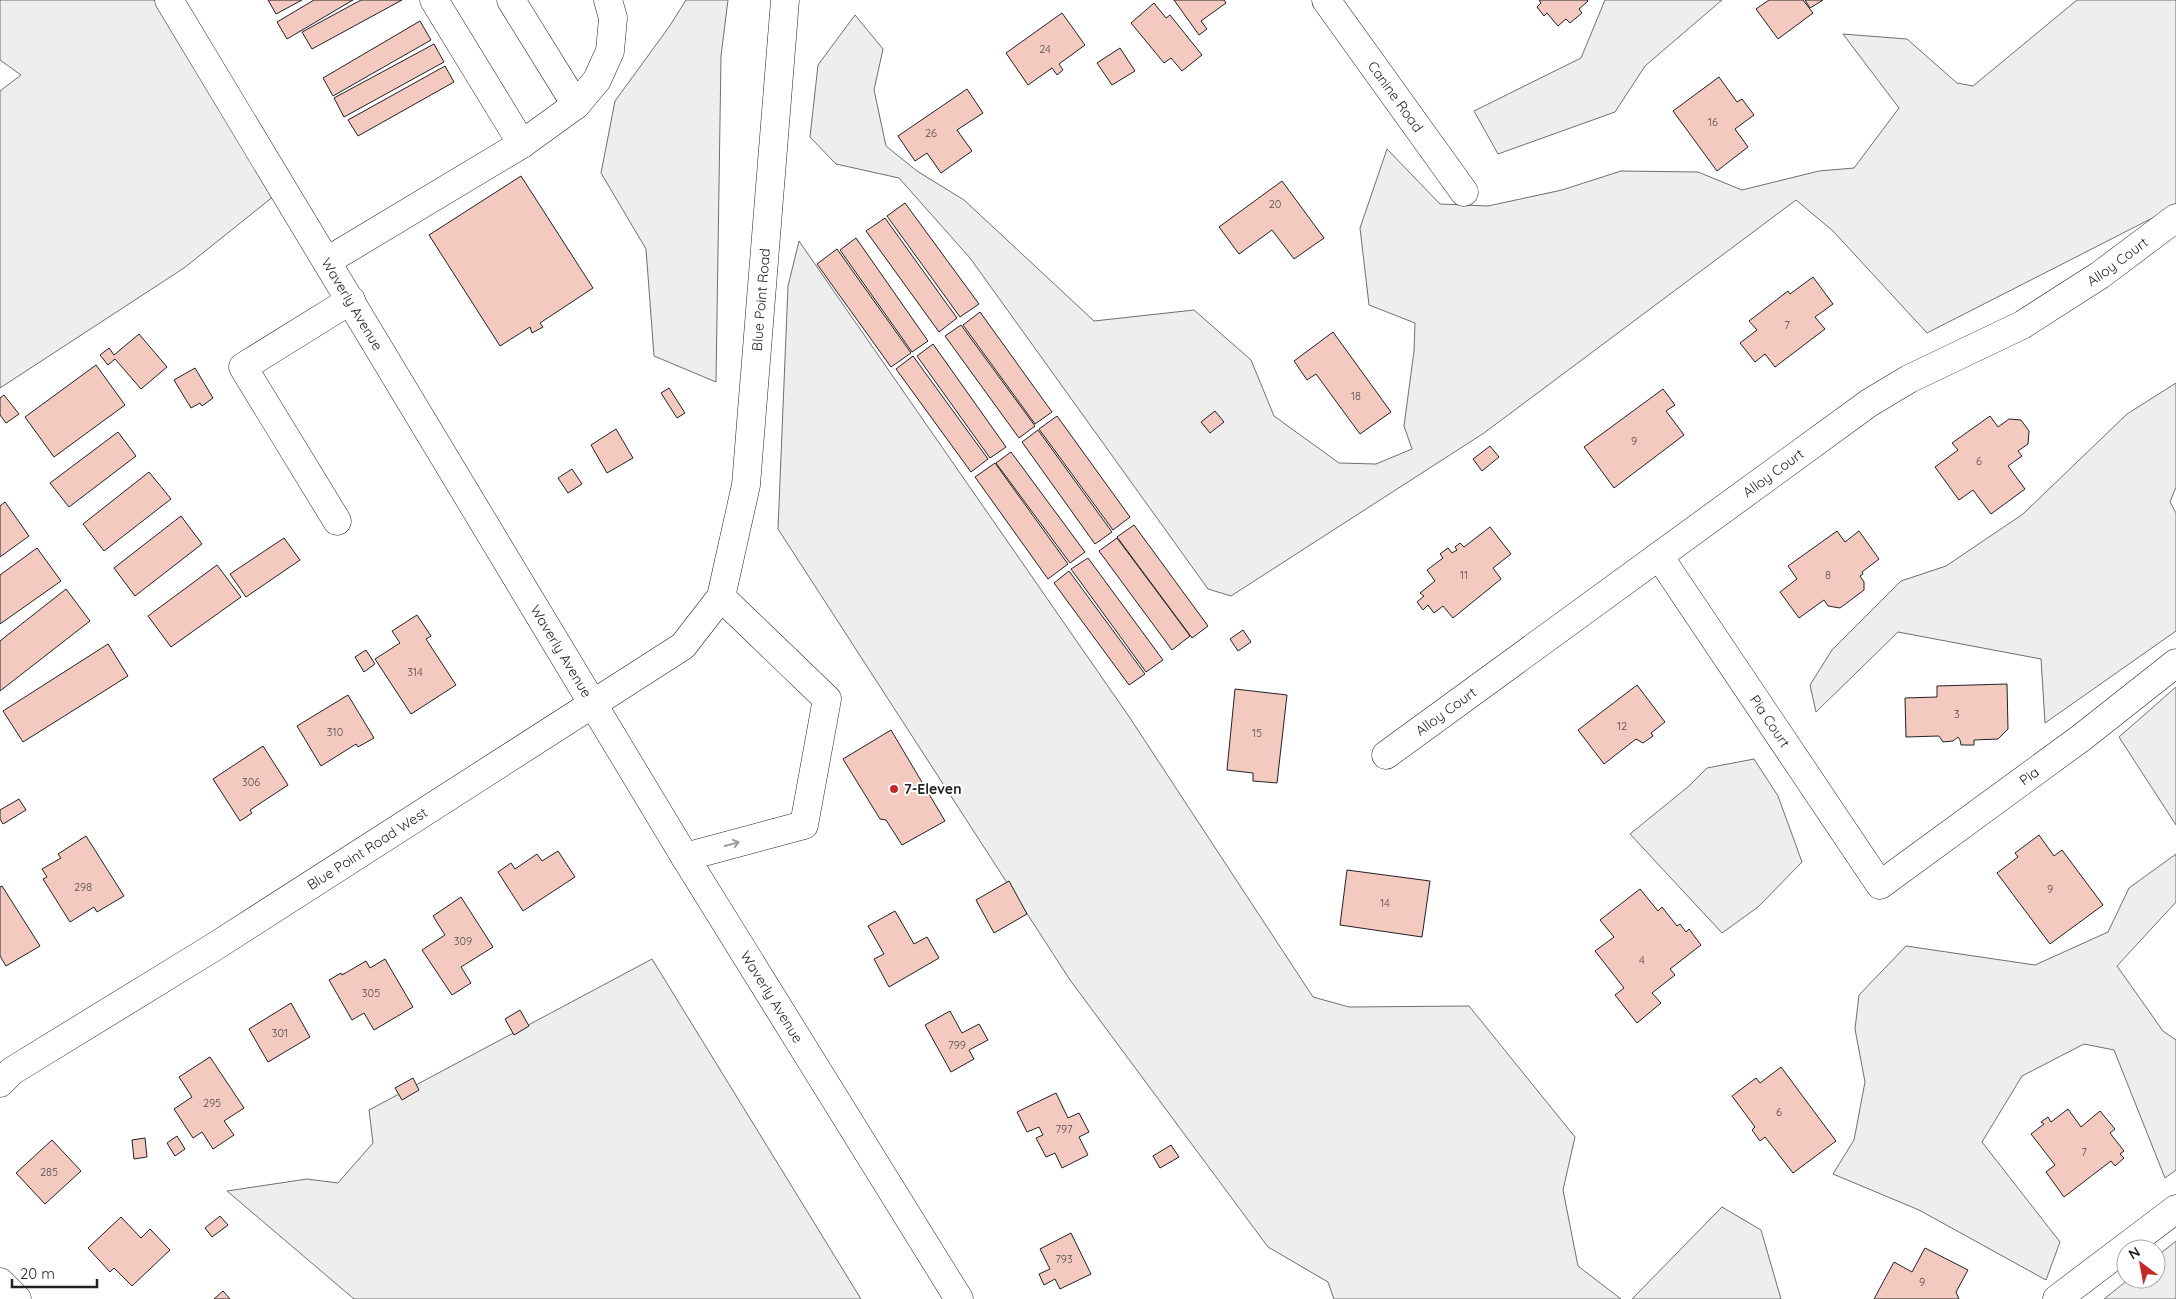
<svg xmlns="http://www.w3.org/2000/svg" width="2176" height="1299" font-family="Quicksand,sans-serif">
  <rect width="100%" height="100%" fill="#fff"/>
  <g fill="#eee" stroke="#6f6f6f">
    <path d="M 0,0 L 169,0 L 284,188 L 184,268 L 0,388 L 0,91 L 21,75 L 0,60 Z"/>
    <path d="M 686,0 L 728,0 L 721,56 L 716,382 L 654,356 L 646,249 L 601,173 L 615,101 L 669,27 Z"/>
    <path d="M 1605,0 L 1722,0 L 1645,66 L 1615,112 L 1498,154 L 1474,111 L 1581,58 Z"/>
    <path d="M 2077,0 L 2176,0 L 2176,206 L 1927,333 L 1833,231 L 1796,200 L 1484,433 L 1231,596 L 1208,589 L 970,258 L 899,178 L 836,164 L 810,137 L 818,65 L 855,15 L 883,49 L 874,90 L 886,146 L 917,171 L 964,200 L 1094,321 L 1194,310 L 1251,360 L 1274,416 L 1339,463 L 1376,464 L 1412,449 L 1404,426 L 1414,351 L 1415,323 L 1369,305 L 1360,228 L 1387,149 L 1440,204 L 1488,206 L 1562,190 L 1621,171 L 1698,172 L 1742,190 L 1819,171 L 1854,168 L 1899,108 L 1843,34 L 1907,39 L 1957,83 L 1973,86 Z"/>
    <path d="M 799,241 L 1130,718 L 1313,997 L 1349,1007 L 1469,1006 L 1575,1137 L 1563,1190 L 1578,1266 L 1621,1299 L 1334,1299 L 1328,1282 L 1268,1247 L 1070,980 L 778,529 L 788,286 Z"/>
    <path d="M 2176,383 L 2176,487 L 2170,502 L 2176,513 L 2176,631 L 2045,723 L 2041,659 L 1898,632 L 1816,712 L 1810,685 L 1832,650 L 1901,581 L 1946,566 L 2023,514 L 2127,414 Z"/>
    <path d="M 2176,687 L 2176,825 L 2119,737 Z"/>
    <path d="M 1754,759 L 1778,796 L 1802,862 L 1758,907 L 1722,933 L 1630,834 L 1689,786 L 1707,768 Z"/>
    <path d="M 2176,854 L 2176,902 L 2117,966 L 2163,1031 L 2176,1040 L 2176,1170 L 2165,1178 L 2114,1050 L 2084,1044 L 2022,1076 L 1982,1142 L 2060,1242 L 2046,1280 L 1919,1210 L 1833,1174 L 1854,1140 L 1865,1082 L 1855,1029 L 1859,995 L 1906,946 L 2035,965 L 2108,932 L 2129,888 Z"/>
    <path d="M 652,959 L 861,1299 L 354,1299 L 227,1191 L 307,1179 L 338,1183 L 373,1143 L 369,1110 Z"/>
    <path d="M 1722,1207 L 1761,1230 L 1781,1299 L 1632,1299 Z"/>
    <path d="M 2176,1241 L 2176,1299 L 2104,1299 L 2129,1279 L 2156,1279 L 2156,1257 Z"/>
  </g>
  <g fill="#f3c9c0" stroke="#222">
    <path d="M 268,0 L 302,0 L 276,14 Z"/>
    <path d="M 314,0 L 353,0 L 287,39 L 277,22 Z"/>
    <path d="M 361,0 L 402,0 L 312,49 L 302,32 Z"/>
    <path d="M 1174,0 L 1224,0 L 1226,3 L 1201,21 L 1207,29 L 1199,35 Z"/>
    <path d="M 1539,0 L 1587,0 L 1588,1 L 1579,9 L 1582,13 L 1570,23 L 1566,19 L 1558,26 L 1547,13 L 1544,16 L 1537,7 L 1541,3 Z"/>
    <path d="M 1769,0 L 1803,0 L 1813,13 L 1778,39 L 1756,9 Z"/>
    <path d="M 1805,0 L 1823,0 L 1810,8 Z"/>
    <path d="M 1154,3 L 1166,18 L 1170,15 L 1202,55 L 1182,71 L 1171,58 L 1164,63 L 1131,23 Z"/>
    <path d="M 1062,13 L 1085,45 L 1059,64 L 1063,70 L 1057,75 L 1052,68 L 1028,85 L 1006,53 Z"/>
    <path d="M 420,21 L 431,40 L 333,96 L 323,78 Z"/>
    <path d="M 434,44 L 444,62 L 344,117 L 334,98 Z"/>
    <path d="M 1120,48 L 1135,71 L 1112,85 L 1097,63 Z"/>
    <path d="M 445,66 L 454,82 L 358,136 L 348,120 Z"/>
    <path d="M 1719,77 L 1737,102 L 1742,99 L 1754,115 L 1735,129 L 1748,147 L 1717,171 L 1673,111 Z"/>
    <path d="M 967,89 L 983,113 L 957,130 L 972,151 L 941,173 L 927,153 L 915,161 L 898,136 Z"/>
    <path d="M 521,176 L 593,288 L 540,323 L 543,327 L 532,333 L 530,327 L 500,346 L 429,235 Z"/>
    <path d="M 1282,181 L 1324,238 L 1294,259 L 1272,230 L 1239,254 L 1219,227 Z"/>
    <path d="M 905,203 L 979,304 L 960,317 L 887,216 Z"/>
    <path d="M 885,218 L 957,318 L 939,332 L 866,231 Z"/>
    <path d="M 856,238 L 928,341 L 912,352 L 840,250 Z"/>
    <path d="M 837,249 L 911,353 L 891,367 L 817,264 Z"/>
    <path d="M 1813,277 L 1833,304 L 1815,317 L 1825,329 L 1775,367 L 1765,354 L 1755,362 L 1740,343 L 1757,330 L 1749,321 L 1788,291 L 1790,294 Z"/>
    <path d="M 980,312 L 1052,412 L 1035,424 L 963,325 Z"/>
    <path d="M 961,325 L 1035,426 L 1019,438 L 945,336 Z"/>
    <path d="M 1333,332 L 1391,412 L 1360,434 L 1316,374 L 1307,380 L 1294,361 Z"/>
    <path d="M 139,334 L 167,367 L 141,389 L 115,359 L 108,365 L 100,355 L 109,348 L 114,355 Z"/>
    <path d="M 933,344 L 1006,447 L 990,458 L 917,356 Z"/>
    <path d="M 913,356 L 988,459 L 971,472 L 896,369 Z"/>
    <path d="M 96,365 L 125,405 L 54,457 L 25,417 Z"/>
    <path d="M 195,368 L 213,398 L 202,406 L 200,403 L 191,408 L 174,380 Z"/>
    <path d="M 669,388 L 685,413 L 677,418 L 661,393 Z"/>
    <path d="M 1663,389 L 1675,405 L 1666,411 L 1684,435 L 1614,488 L 1584,447 Z"/>
    <path d="M 4,395 L 19,414 L 6,423 L 0,415 L 0,398 Z"/>
    <path d="M 1215,411 L 1224,422 L 1210,433 L 1201,422 Z"/>
    <path d="M 1057,416 L 1130,517 L 1113,530 L 1039,429 Z"/>
    <path d="M 1990,416 L 1998,427 L 2009,419 L 2021,420 L 2029,431 L 2028,444 L 2018,451 L 2022,456 L 2008,466 L 2025,489 L 1991,514 L 1973,490 L 1959,500 L 1935,467 L 1958,450 L 1952,443 Z"/>
    <path d="M 616,429 L 633,458 L 607,473 L 591,445 Z"/>
    <path d="M 1038,430 L 1112,532 L 1095,544 L 1022,442 Z"/>
    <path d="M 118,432 L 136,456 L 69,507 L 50,483 Z"/>
    <path d="M 1490,446 L 1499,457 L 1482,471 L 1473,459 Z"/>
    <path d="M 1011,452 L 1085,552 L 1070,563 L 996,463 Z"/>
    <path d="M 995,463 L 1068,564 L 1048,579 L 975,477 Z"/>
    <path d="M 572,469 L 582,484 L 568,493 L 558,478 Z"/>
    <path d="M 149,472 L 171,499 L 104,551 L 83,524 Z"/>
    <path d="M 5,502 L 29,536 L 0,557 L 0,506 Z"/>
    <path d="M 181,516 L 202,544 L 135,596 L 114,568 Z"/>
    <path d="M 1134,525 L 1208,626 L 1192,638 L 1117,537 Z"/>
    <path d="M 1490,527 L 1511,554 L 1493,568 L 1501,579 L 1453,618 L 1443,606 L 1434,613 L 1428,605 L 1423,610 L 1417,602 L 1424,596 L 1420,593 L 1435,581 L 1427,570 L 1443,558 L 1440,554 L 1448,548 L 1452,553 L 1457,550 L 1455,547 L 1460,543 L 1464,547 Z"/>
    <path d="M 1837,531 L 1845,542 L 1859,531 L 1879,559 L 1862,572 L 1863,574 L 1860,576 L 1864,582 L 1864,590 L 1840,608 L 1828,606 L 1824,600 L 1799,618 L 1780,592 L 1797,579 L 1788,566 Z"/>
    <path d="M 284,538 L 300,560 L 246,597 L 230,574 Z"/>
    <path d="M 1117,538 L 1190,636 L 1172,650 L 1099,551 Z"/>
    <path d="M 37,548 L 61,581 L 0,624 L 0,575 Z"/>
    <path d="M 1088,558 L 1163,660 L 1146,672 L 1071,569 Z"/>
    <path d="M 217,565 L 241,597 L 171,647 L 148,616 Z"/>
    <path d="M 1069,571 L 1145,674 L 1129,685 L 1054,583 Z"/>
    <path d="M 66,589 L 90,621 L 0,691 L 0,641 Z"/>
    <path d="M 417,615 L 431,636 L 426,639 L 456,685 L 411,714 L 375,659 L 400,643 L 392,631 Z"/>
    <path d="M 1243,630 L 1251,642 L 1238,651 L 1230,639 Z"/>
    <path d="M 108,644 L 128,676 L 23,742 L 3,711 Z"/>
    <path d="M 366,650 L 375,664 L 364,672 L 355,657 Z"/>
    <path d="M 2007,684 L 2008,729 L 1998,739 L 1974,740 L 1974,745 L 1961,745 L 1960,740 L 1958,737 L 1953,741 L 1943,742 L 1939,736 L 1906,737 L 1905,698 L 1937,697 L 1937,686 Z"/>
    <path d="M 1637,685 L 1665,722 L 1651,733 L 1653,736 L 1643,743 L 1636,739 L 1604,764 L 1578,730 Z"/>
    <path d="M 1235,689 L 1287,695 L 1277,783 L 1253,781 L 1253,773 L 1227,770 Z"/>
    <path d="M 348,695 L 374,738 L 358,747 L 356,744 L 321,766 L 297,726 Z"/>
    <path d="M 891,730 L 945,821 L 902,845 L 886,820 L 880,819 L 843,759 Z"/>
    <path d="M 263,746 L 288,785 L 250,810 L 252,813 L 240,821 L 213,779 Z"/>
    <path d="M 19,799 L 26,810 L 3,824 L 0,819 L 0,810 Z"/>
    <path d="M 2039,835 L 2054,856 L 2062,850 L 2103,905 L 2050,944 L 1997,873 L 2018,857 L 2015,853 Z"/>
    <path d="M 86,836 L 124,896 L 97,912 L 94,907 L 70,922 L 43,879 L 47,877 L 42,869 L 61,858 L 58,854 Z"/>
    <path d="M 558,851 L 575,877 L 523,911 L 498,872 L 511,863 L 515,869 L 537,854 L 542,861 Z"/>
    <path d="M 1347,870 L 1430,881 L 1422,937 L 1340,925 Z"/>
    <path d="M 1009,881 L 1027,914 L 994,933 L 976,900 Z"/>
    <path d="M 2,886 L 40,946 L 6,966 L 0,956 L 0,887 Z"/>
    <path d="M 1640,889 L 1658,911 L 1662,907 L 1677,926 L 1680,924 L 1686,932 L 1689,929 L 1701,945 L 1670,969 L 1675,975 L 1652,993 L 1661,1003 L 1637,1023 L 1615,995 L 1624,988 L 1595,951 L 1614,937 L 1600,920 Z"/>
    <path d="M 461,897 L 493,947 L 461,967 L 471,983 L 452,995 L 422,950 L 445,935 L 433,916 Z"/>
    <path d="M 895,911 L 914,944 L 927,937 L 939,958 L 889,987 L 874,959 L 884,954 L 868,926 Z"/>
    <path d="M 385,959 L 413,1007 L 374,1030 L 364,1013 L 352,1020 L 329,980 L 341,973 L 342,975 L 366,961 L 370,968 Z"/>
    <path d="M 291,1003 L 310,1037 L 268,1062 L 249,1029 Z"/>
    <path d="M 520,1010 L 529,1026 L 514,1035 L 505,1019 Z"/>
    <path d="M 950,1011 L 962,1033 L 979,1024 L 988,1040 L 969,1050 L 974,1059 L 951,1072 L 925,1025 Z"/>
    <path d="M 210,1057 L 244,1108 L 224,1121 L 234,1135 L 213,1149 L 202,1132 L 193,1138 L 174,1109 L 192,1097 L 179,1077 Z"/>
    <path d="M 1781,1067 L 1836,1141 L 1793,1173 L 1765,1137 L 1760,1141 L 1752,1130 L 1755,1127 L 1732,1096 L 1756,1078 L 1760,1083 Z"/>
    <path d="M 413,1078 L 419,1090 L 402,1100 L 395,1088 Z"/>
    <path d="M 1056,1093 L 1068,1118 L 1079,1113 L 1089,1132 L 1079,1137 L 1088,1155 L 1062,1168 L 1055,1153 L 1046,1157 L 1036,1138 L 1043,1135 L 1039,1127 L 1027,1132 L 1017,1112 Z"/>
    <path d="M 2068,1109 L 2081,1127 L 2100,1111 L 2115,1129 L 2110,1133 L 2124,1151 L 2120,1154 L 2124,1158 L 2115,1166 L 2111,1161 L 2064,1197 L 2046,1172 L 2055,1165 L 2031,1134 L 2044,1124 L 2041,1122 L 2048,1117 L 2051,1122 Z"/>
    <path d="M 177,1136 L 185,1149 L 175,1156 L 167,1143 Z"/>
    <path d="M 145,1138 L 147,1157 L 134,1159 L 132,1140 Z"/>
    <path d="M 52,1140 L 81,1171 L 45,1204 L 16,1173 Z"/>
    <path d="M 1171,1145 L 1179,1157 L 1160,1168 L 1153,1156 Z"/>
    <path d="M 220,1216 L 228,1225 L 212,1237 L 205,1228 Z"/>
    <path d="M 121,1217 L 141,1238 L 150,1229 L 170,1250 L 132,1286 L 114,1268 L 110,1272 L 88,1248 Z"/>
    <path d="M 1071,1233 L 1091,1274 L 1060,1289 L 1055,1279 L 1044,1285 L 1039,1274 L 1050,1269 L 1040,1249 Z"/>
    <path d="M 1925,1248 L 1968,1270 L 1956,1292 L 1959,1299 L 1874,1299 L 1894,1262 L 1912,1272 Z"/>
    <path d="M 223,1291 L 230,1299 L 214,1299 Z"/>
  </g>
  <g fill="none" stroke-linecap="round" stroke-linejoin="round">
    <g stroke="#222" stroke-width="29">
      <g id="minor">
        <path id="s1" d="M 169,0 L 685,857 L 959,1299"/>
        <path d="M 434,0 L 522,144"/>
        <path d="M 511,0 L 576,105"/>
        <path id="s2" d="M 1326,0 L 1464,192"/>
        <path d="M 327,261 L 522,144 L 576,105 L 597,80 L 610,51 L 613,18 L 608,0"/>
        <path d="M 337,521 L 243,367 L 351,300"/>
        <path id="s3" d="M 1659,556 L 1880,885 L 2081,738 L 2176,663"/>
        <path id="s4" d="M 1386,755 L 1869,403 L 1909,379 L 2022,325 L 2100,275 L 2176,218"/>
        <path d="M 685,857 L 804,825 L 827,699 L 721,597"/>
        <path id="s5" d="M 0,1083 L 12,1071 L 214,947 L 683,646 L 721,597 L 746,485 L 785,0"/>
        <path d="M 0,1282 L 17,1299"/>
        <path d="M 2057,1299 L 2176,1209"/>
      </g>
    </g>
    <use href="#minor" stroke="#fff" stroke-width="28"/>
  </g>
  <defs><path id="oneway-shaft" d="M-6 0H5M1.5-3L5.5 0L1.5 3" fill="none" stroke-width="1.6" stroke-linecap="round" stroke-linejoin="round" transform="scale(1.25)"/></defs>
  <use stroke="#9c9c9c" href="#oneway-shaft" transform="translate(732 844) rotate(-15)"/>
  <circle fill="#c62828" stroke="#fff" stroke-width="2" cx="894" cy="789" r="5"/>
  <g text-anchor="middle" dominant-baseline="central" stroke-width="4" stroke-linejoin="round" paint-order="stroke">
    <g font-size="11" fill="#564c4a">
      <text x="1045" y="49">24</text>
      <text x="1713" y="122">16</text>
      <text x="931" y="133">26</text>
      <text x="1275" y="204">20</text>
      <text x="1787" y="325">7</text>
      <text x="1356" y="396">18</text>
      <text x="1634" y="441">9</text>
      <text x="1979" y="461">6</text>
      <text x="1464" y="575">11</text>
      <text x="1828" y="575">8</text>
      <text x="415" y="672">314</text>
      <text x="1957" y="714">3</text>
      <text x="1622" y="726">12</text>
      <text x="335" y="732">310</text>
      <text x="1257" y="733">15</text>
      <text x="251" y="782">306</text>
      <text x="83" y="887">298</text>
      <text x="2050" y="889">9</text>
      <text x="1385" y="903">14</text>
      <text x="463" y="941">309</text>
      <text x="1642" y="960">4</text>
      <text x="371" y="993">305</text>
      <text x="280" y="1033">301</text>
      <text x="957" y="1045">799</text>
      <text x="212" y="1103">295</text>
      <text x="1779" y="1112">6</text>
      <text x="1064" y="1129">797</text>
      <text x="2084" y="1152">7</text>
      <text x="49" y="1172">285</text>
      <text x="1064" y="1259">793</text>
      <text x="1922" y="1282">9</text>
    </g>
    <g font-size="14" fill="#222" stroke="#fff">
      <text stroke="none"><textPath href="#s2" startOffset="119">Canine Road</textPath></text>
      <text stroke="none"><textPath href="#s4" startOffset="884">Alloy Court</textPath></text>
      <text stroke="none"><textPath href="#s5" startOffset="1174">Blue Point Road</textPath></text>
      <text stroke="none"><textPath href="#s1" startOffset="355">Waverly Avenue</textPath></text>
      <text stroke="none"><textPath href="#s4" startOffset="479">Alloy Court</textPath></text>
      <text stroke="none"><textPath href="#s1" startOffset="760">Waverly Avenue</textPath></text>
      <text stroke="none"><textPath href="#s4" startOffset="74">Alloy Court</textPath></text>
      <text stroke="none"><textPath href="#s3" startOffset="199">Pia Court</textPath></text>
      <text stroke="none"><textPath href="#s3" startOffset="581">Pia</textPath></text>
      <text stroke="none"><textPath href="#s5" startOffset="436">Blue Point Road West</textPath></text>
      <text stroke="none"><textPath href="#s1" startOffset="1165">Waverly Avenue</textPath></text>
    </g>
    <g font-size="14" font-weight="bold" fill="#222" stroke="#fff" text-anchor="start">
      <text x="904" y="789">7-Eleven</text>
    </g>
  </g>
  <g transform="translate(2141 1264) rotate(328)"><circle r="24" fill="#ffffff" stroke="#a7a7a7"/>
  <path d="M0-4L9 19L0 12L-9 19Z" fill="#c62828"/>
  <text y="-8" font-size="14" font-weight="bold" text-anchor="middle" fill="#222222">N</text>
  </g>
  <path d="M12 1279v8h85v-8" fill="none" stroke="#222222" stroke-width="2.5"/>
  <text x="20" y="1279" font-size="15" fill="#222222" stroke="#ffffff" stroke-width="4" paint-order="stroke">20 m</text>
</svg>
